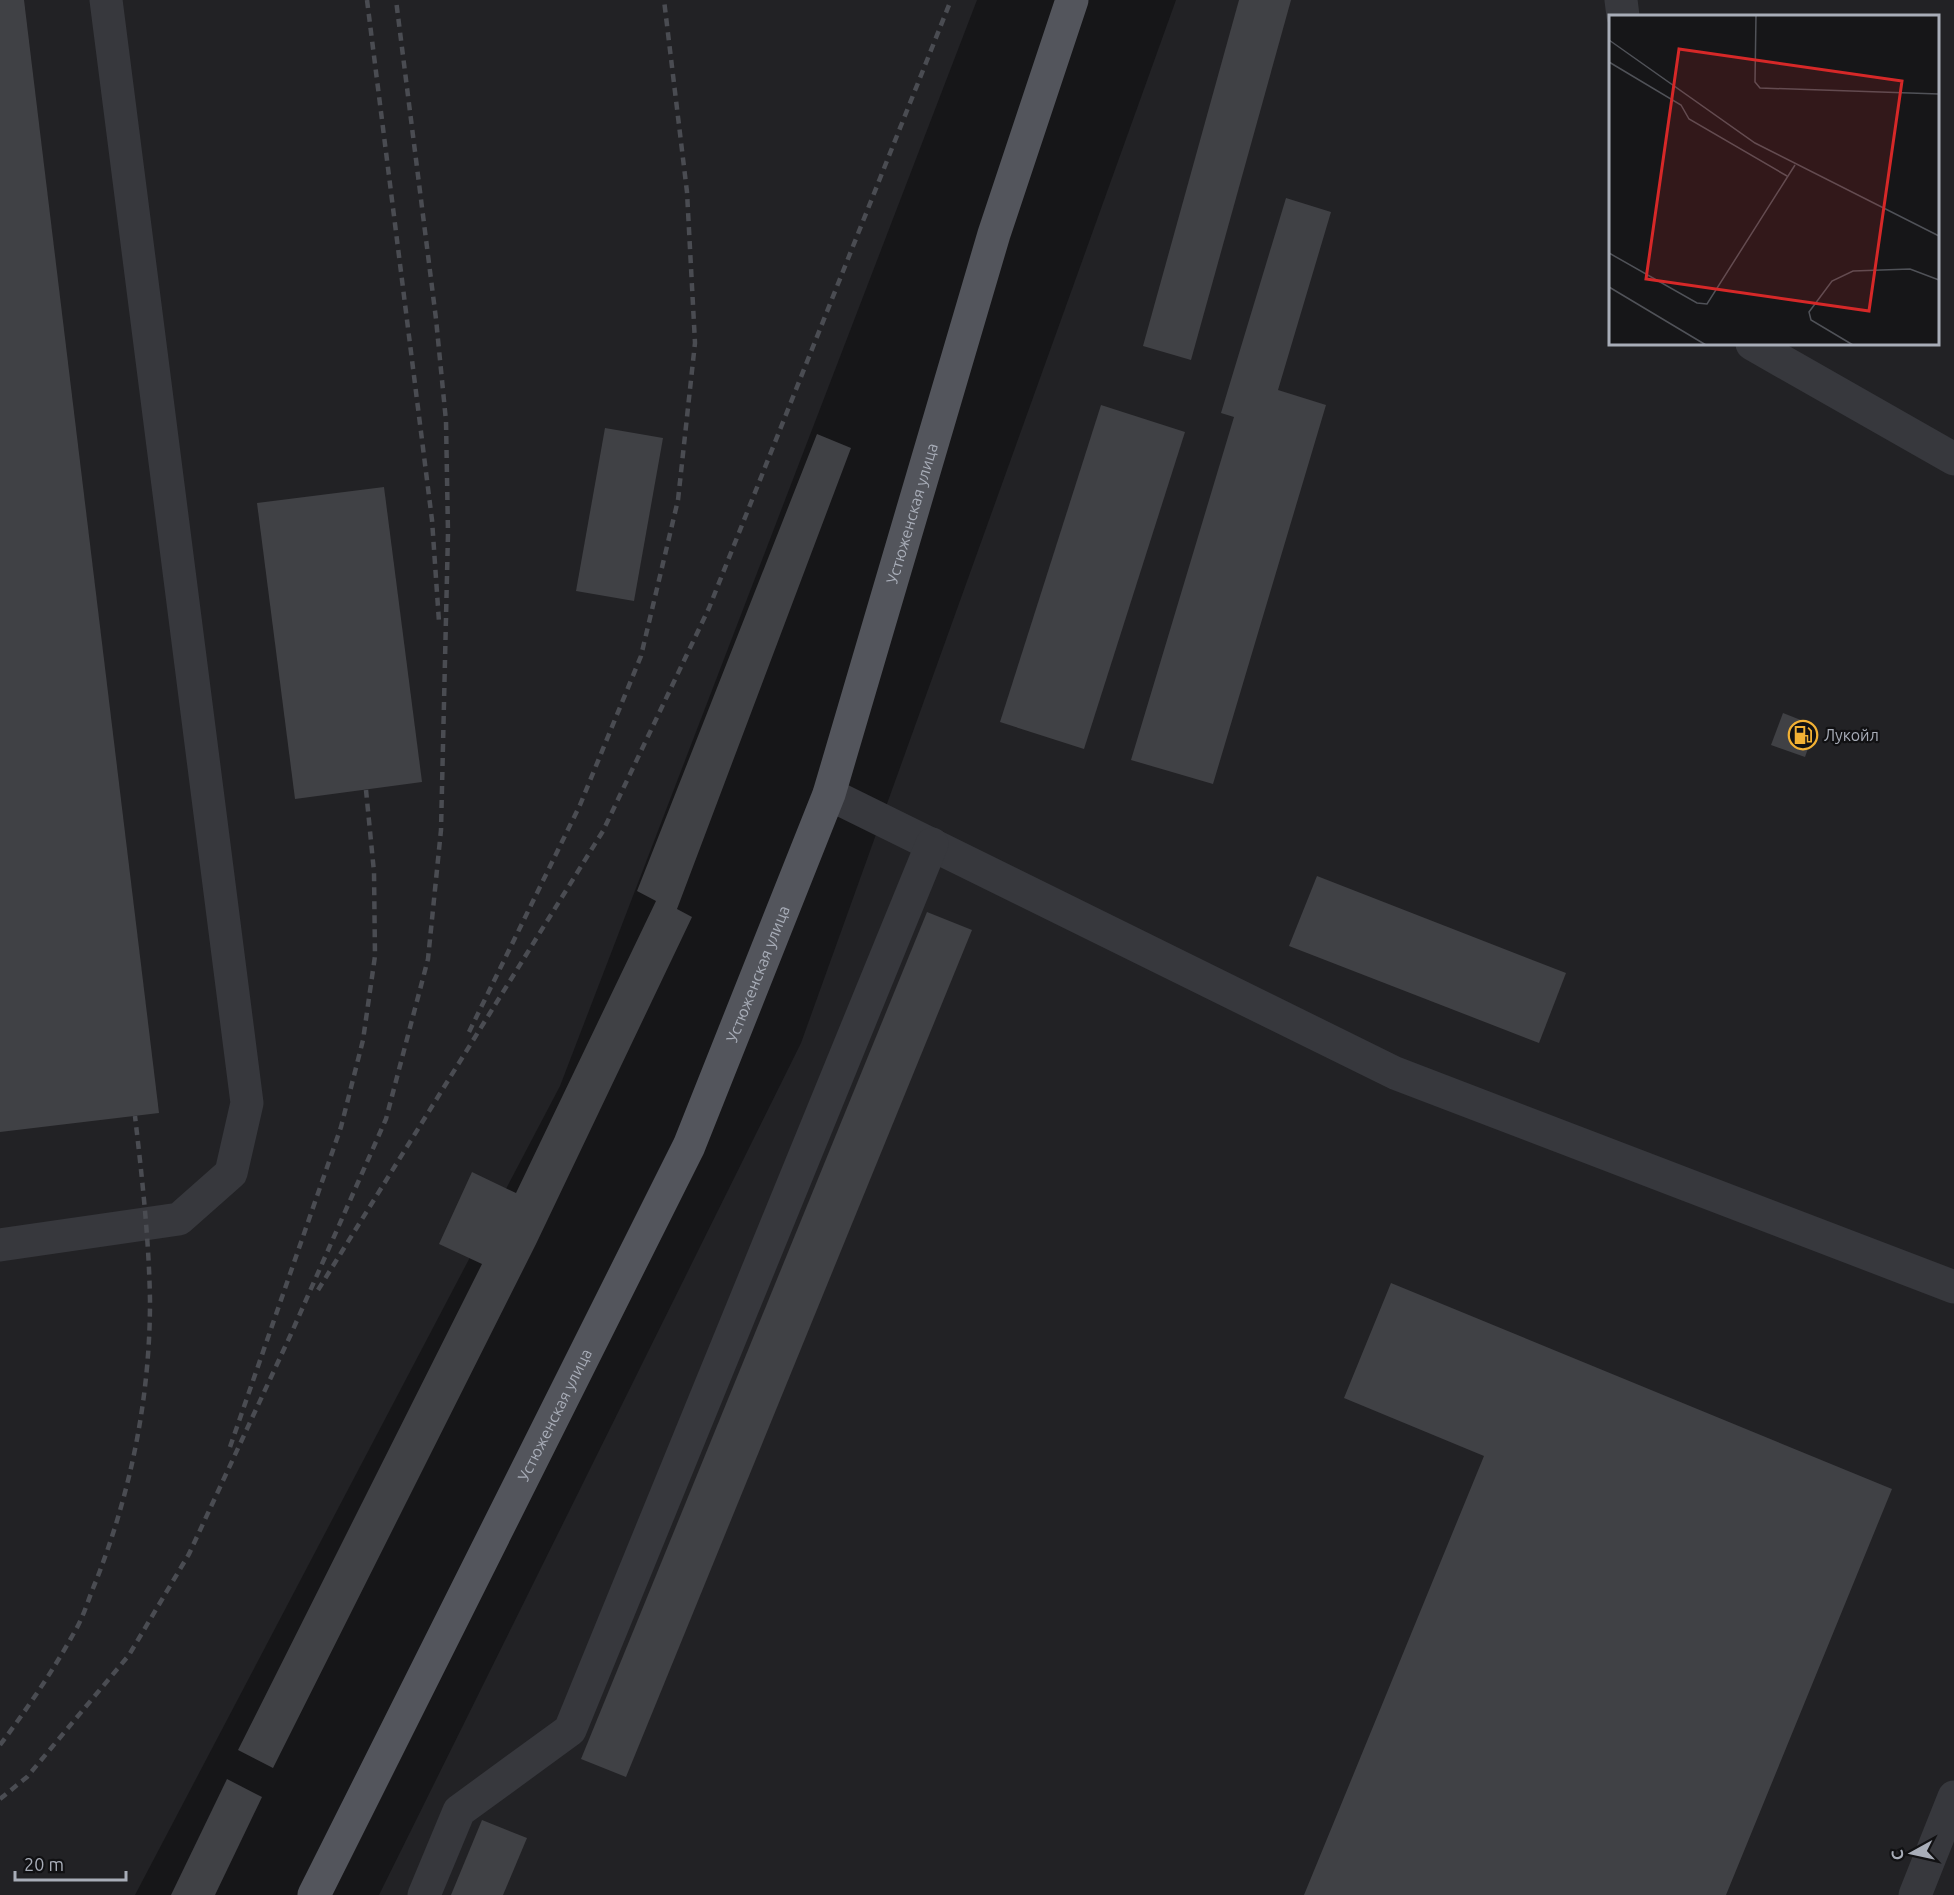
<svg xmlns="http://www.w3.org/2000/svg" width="1954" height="1895" font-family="Ubuntu,sans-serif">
  <rect width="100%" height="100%" fill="#161618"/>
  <g fill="#222225" fill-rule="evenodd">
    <path d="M 0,0 L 977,0 L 560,1086 L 135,1895 L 0,1895 Z"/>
    <path d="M 1176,0 L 1954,0 L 1954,1895 L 379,1895 L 801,1043 ZM 1610,16 L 1938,16 L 1938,344 L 1610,344 Z"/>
  </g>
  <g fill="#404145">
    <path d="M 0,0 L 24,0 L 159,1113 L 0,1132 Z"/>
    <path d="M 1239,0 L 1291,0 L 1191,360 L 1143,346 Z"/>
    <path d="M 1286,198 L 1331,212 L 1278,390 L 1326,405 L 1213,784 L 1131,760 L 1234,417 L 1221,413 Z"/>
    <path d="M 1101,405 L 1185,432 L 1084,749 L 1000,722 Z"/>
    <path d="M 605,428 L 663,438 L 634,601 L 576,591 Z"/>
    <path d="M 817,434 L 851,448 L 677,909 L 692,917 L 536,1244 L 273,1768 L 238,1750 L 482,1264 L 439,1244 L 472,1172 L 516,1193 L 656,901 L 637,891 Z"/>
    <path d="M 384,487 L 422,782 L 295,799 L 257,503 Z"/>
    <path d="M 1783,713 L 1816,726 L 1805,757 L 1771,745 Z"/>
    <path d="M 1317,876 L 1566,973 L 1539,1043 L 1289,946 Z"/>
    <path d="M 927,912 L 972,930 L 626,1777 L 581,1759 Z"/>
    <path d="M 1391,1283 L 1892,1489 L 1726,1895 L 1304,1895 L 1484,1456 L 1344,1398 Z"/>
    <path d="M 227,1779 L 262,1797 L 215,1895 L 171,1895 Z"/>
    <path d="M 482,1820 L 527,1838 L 503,1895 L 451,1895 Z"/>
  </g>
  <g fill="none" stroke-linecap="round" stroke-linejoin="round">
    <g stroke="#37383d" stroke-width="33">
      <path d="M 1621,0 L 1623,16"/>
      <path d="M 1752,344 L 1954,459"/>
      <path d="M 829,794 L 1395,1073 L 1954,1287"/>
      <path d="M 0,1245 L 179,1219 L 231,1173 L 247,1103 L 106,0"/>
      <path d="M 424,1895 L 459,1811 L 570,1730 L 932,844"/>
      <path d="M 1915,1895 L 1954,1797"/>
    </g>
    <path stroke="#53555c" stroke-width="33" id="s1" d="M 314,1895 L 689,1146 L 829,794 L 994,234 L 1072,0"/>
    <g stroke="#4a4c52" stroke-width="4.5" stroke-dasharray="8 6" stroke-linecap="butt">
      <path d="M 367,0 L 432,520 L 439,622"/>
      <path d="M 469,1032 L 580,805 L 641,656 L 678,500 L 695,343 L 687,192 L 664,0"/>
      <path d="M 318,1290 L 603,831 L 709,608 L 951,0"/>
      <path d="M 230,1447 L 341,1127 L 363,1040 L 375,956 L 374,872 L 366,790"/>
      <path d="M 0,1745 C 27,1709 53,1671 75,1631 C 84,1616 89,1597 96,1581 C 131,1492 150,1397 150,1301 C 149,1239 142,1177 135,1116"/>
      <path d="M 0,1799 L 27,1777 L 129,1655 L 189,1554 L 291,1334 L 386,1119 L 428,959 L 441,830 L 448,533 L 446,421 L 436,319 L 396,0"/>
    </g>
  </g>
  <defs>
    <g id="fuel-ring" transform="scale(1.5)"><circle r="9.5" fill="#111113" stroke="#f2b134" stroke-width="1.5"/><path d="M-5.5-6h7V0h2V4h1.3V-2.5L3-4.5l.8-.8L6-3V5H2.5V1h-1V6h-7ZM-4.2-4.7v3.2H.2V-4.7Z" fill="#f2b134"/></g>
  </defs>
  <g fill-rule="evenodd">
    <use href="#fuel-ring" x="1803" y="735"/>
  </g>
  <g text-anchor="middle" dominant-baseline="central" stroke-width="4.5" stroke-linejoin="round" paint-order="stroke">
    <g font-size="16" fill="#a8adb8" stroke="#111113">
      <text stroke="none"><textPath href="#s1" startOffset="1509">Устюженская улица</textPath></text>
      <text stroke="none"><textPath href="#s1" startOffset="1023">Устюженская улица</textPath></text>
      <text stroke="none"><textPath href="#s1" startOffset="537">Устюженская улица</textPath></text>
    </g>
    <g font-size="16" fill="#a8adb8" stroke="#111113" text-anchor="start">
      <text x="1824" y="735">Лукойл</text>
    </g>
  </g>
  <g transform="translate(1609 15)">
    <rect width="330" height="330" fill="#161618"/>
    <path fill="none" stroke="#505258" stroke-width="1.5" d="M 147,0 L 146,67 L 151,73 L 330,79M 0,25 L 146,128 L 330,221M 0,47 L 72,90 L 80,104 L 178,161M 0,238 L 88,288 L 98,289 L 186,150M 0,272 L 97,330M 244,330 L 202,305 L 200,297 L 223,266 L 244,256 L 301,254 L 330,265"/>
    <path fill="#d62828" fill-opacity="0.15" stroke="#d62828" stroke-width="3" d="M 70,34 L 293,66 L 260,296 L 37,264 Z"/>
    <rect width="330" height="330" fill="none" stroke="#a8adb8" stroke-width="3"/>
  </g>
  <g transform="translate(1912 1853) rotate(262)" stroke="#111113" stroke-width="4.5" paint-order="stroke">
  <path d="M0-4.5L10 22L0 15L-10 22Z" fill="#a8adb8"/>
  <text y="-9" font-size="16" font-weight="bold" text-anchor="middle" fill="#a8adb8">С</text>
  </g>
  <path d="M15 1871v9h111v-9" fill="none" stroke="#a8adb8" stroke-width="3"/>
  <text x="24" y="1871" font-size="18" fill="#a8adb8" stroke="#111113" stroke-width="4.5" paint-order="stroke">20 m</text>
</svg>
